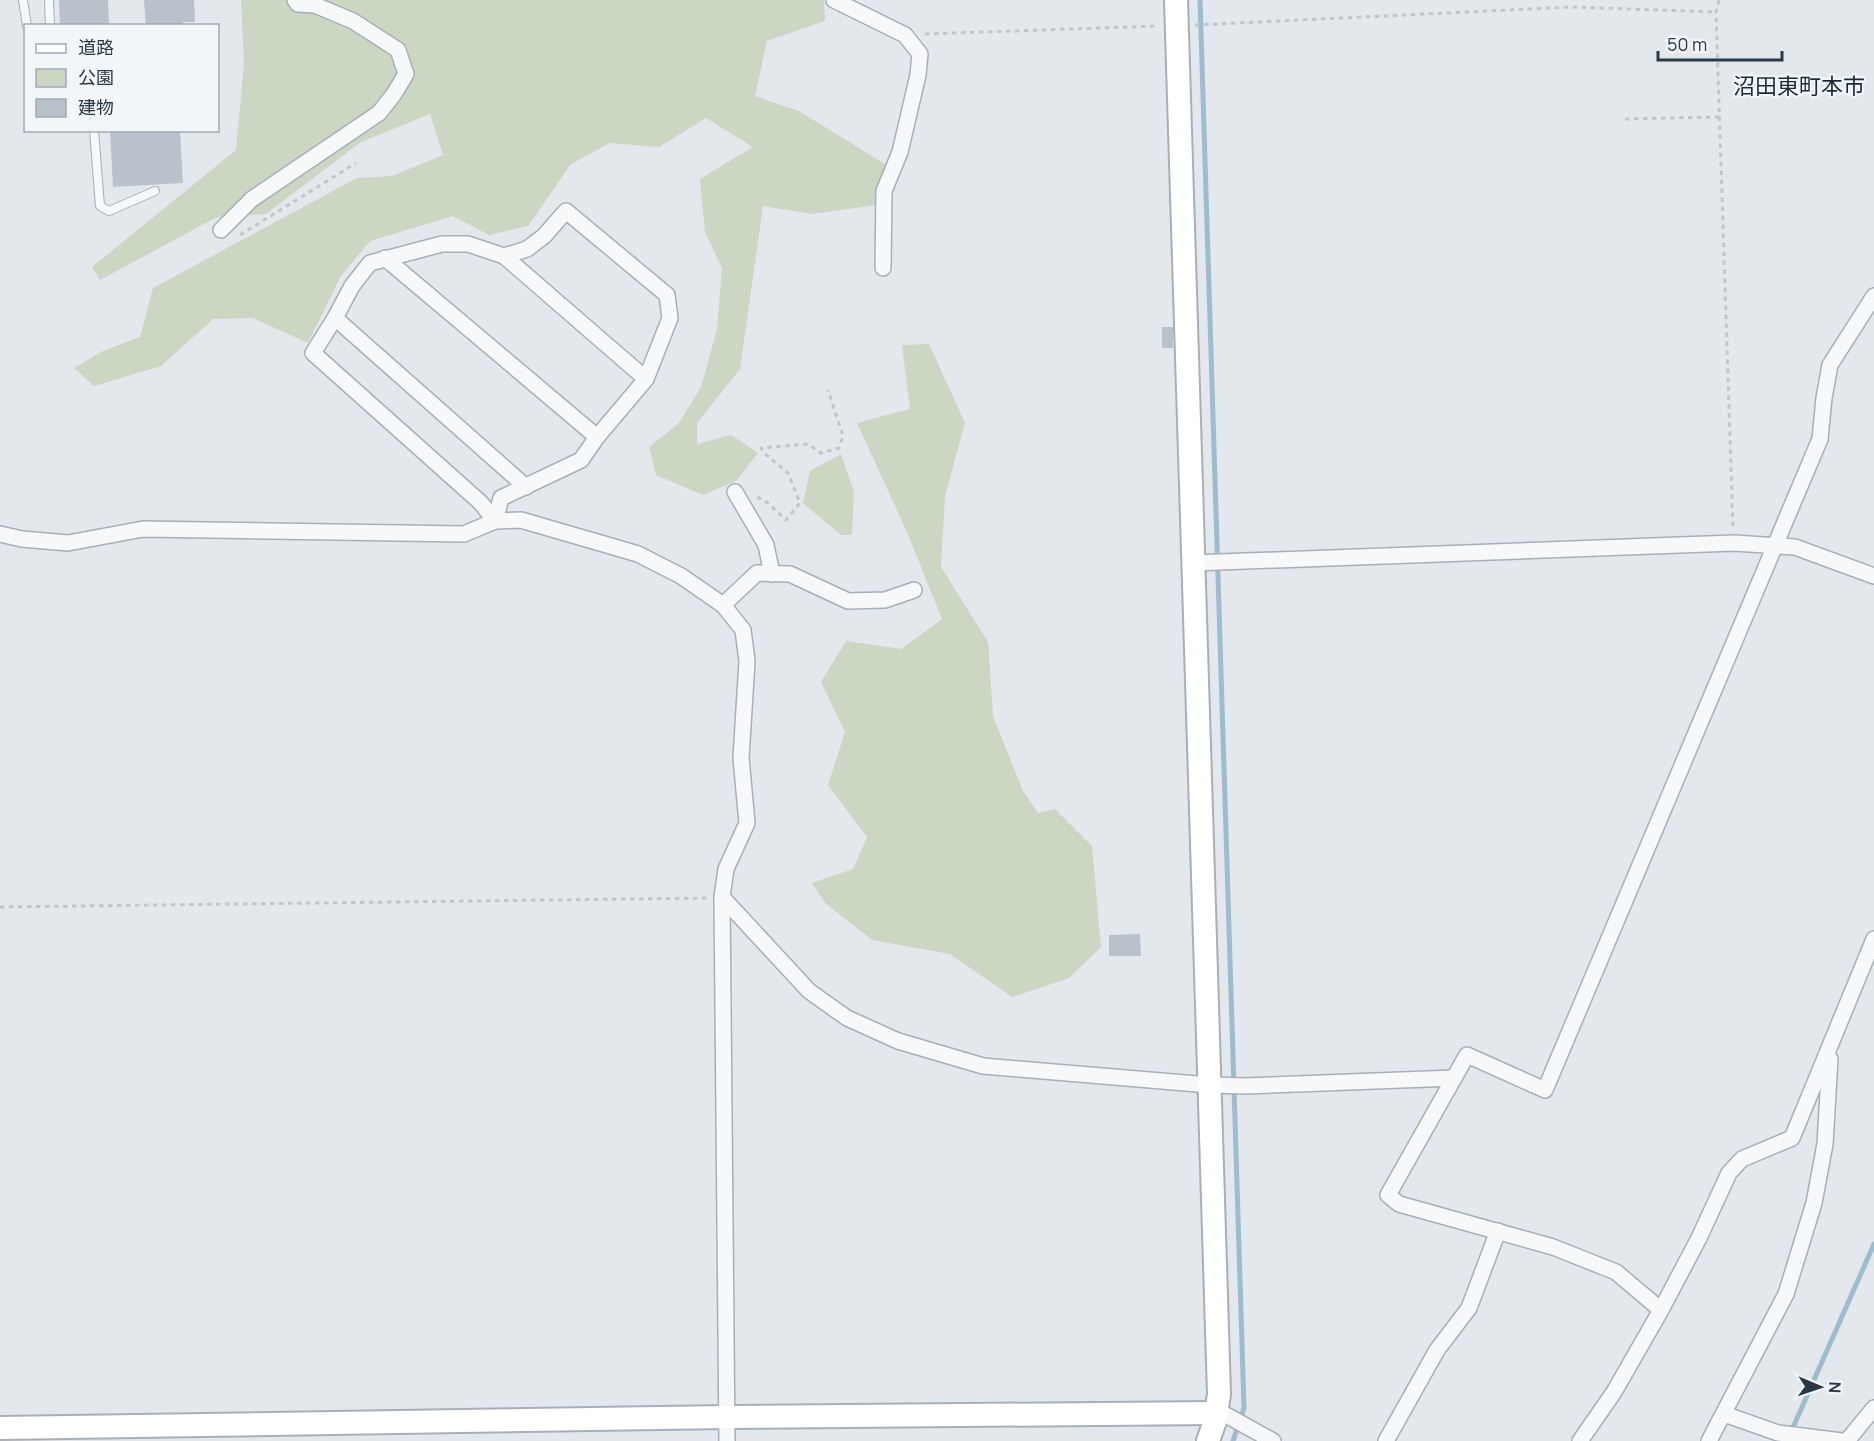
<svg xmlns="http://www.w3.org/2000/svg" width="1874" height="1441" font-family="Manrope,'Noto Sans JP',sans-serif">
  <rect width="100%" height="100%" fill="#e2e8ec"/>
  <g fill="#cbd6c3">
    <path d="M 241,0 L 824,0 L 825,21 L 767,41 L 755,96 L 799,111 L 888,166 L 877,205 L 812,214 L 763,206 L 740,369 L 697,423 L 697,444 L 731,435 L 758,453 L 736,481 L 703,495 L 656,475 L 649,447 L 679,423 L 701,387 L 717,329 L 722,268 L 705,232 L 700,179 L 753,147 L 706,118 L 659,147 L 610,143 L 571,164 L 528,226 L 489,235 L 453,216 L 370,241 L 341,276 L 308,343 L 253,318 L 213,319 L 161,366 L 94,386 L 74,368 L 103,351 L 140,337 L 153,288 L 357,178 L 392,176 L 443,155 L 430,114 L 361,142 L 266,214 L 215,218 L 100,280 L 92,267 L 236,150 L 244,64 Z"/>
    <path d="M 929,344 L 965,423 L 945,496 L 941,567 L 988,642 L 993,716 L 1023,791 L 1038,813 L 1055,809 L 1092,846 L 1101,947 L 1069,978 L 1012,997 L 950,954 L 872,940 L 825,903 L 812,883 L 853,869 L 867,837 L 828,785 L 845,732 L 821,682 L 846,641 L 901,649 L 942,619 L 907,532 L 857,423 L 910,409 L 902,345 Z"/>
    <path d="M 841,454 L 854,492 L 852,535 L 841,535 L 803,503 L 810,471 Z"/>
  </g>
  <g fill="none" stroke-linecap="round" stroke-linejoin="round">
    <g stroke="#9bbdcd" stroke-width="5">
      <path d="M 1200,0 L 1244,1408 L 1233,1441"/>
      <path d="M 1791,1432 L 1874,1244"/>
    </g>
  </g>
  <g fill="#b9c2ca">
    <path d="M 59,0 L 108,0 L 109,26 L 60,26 Z"/>
    <path d="M 144,0 L 194,0 L 195,22 L 183,22 L 183,26 L 146,26 Z"/>
    <path d="M 110,130 L 180,130 L 183,183 L 113,187 Z"/>
    <rect x="1162" y="327" width="11" height="21"/>
    <path d="M 1140,934 L 1141,956 L 1109,956 L 1109,935 Z"/>
  </g>
  <g fill="none" stroke-linecap="round" stroke-linejoin="round">
    <g stroke="#a7b0b7" stroke-width="10">
      <g id="lane">
        <path d="M 23,0 L 27,26"/>
        <path d="M 49,0 L 50,26"/>
        <path d="M 94,130 L 100,206 L 109,211 L 155,191"/>
      </g>
    </g>
    <g stroke="#a7b0b7" stroke-width="18">
      <g id="street">
        <path d="M 834,0 L 905,35 L 920,54 L 918,75 L 900,152 L 884,191 L 883,268"/>
        <path d="M 566,211 L 667,295 L 670,318 L 646,379 L 597,437 L 581,460 L 501,498 L 495,521 L 481,503 L 313,353 L 335,318 L 352,286 L 370,263 L 442,244 L 468,244 L 504,256 L 527,249 L 544,236 Z"/>
        <path d="M 221,230 L 252,199 L 379,113 L 394,94 L 406,74 L 398,50 L 353,21 L 315,5 L 298,4 L 295,0"/>
        <path d="M 504,256 L 646,379"/>
        <path d="M 385,258 L 597,437"/>
        <path d="M 335,318 L 526,487"/>
        <path d="M 735,492 L 766,545 L 772,574"/>
        <path d="M 0,534 L 22,539 L 68,543 L 143,529 L 464,534 L 495,521 L 521,520 L 638,554 L 681,576 L 723,605 L 743,630 L 747,661 L 741,758 L 747,823 L 726,869 L 722,897 L 727,1441"/>
        <path d="M 1193,563 L 1734,543 L 1795,547 L 1874,576"/>
        <path d="M 723,605 L 757,573 L 790,574 L 848,601 L 885,600 L 914,590"/>
        <path d="M 722,897 L 809,991 L 847,1018 L 898,1041 L 983,1066 L 1209,1085 L 1246,1086 L 1454,1078"/>
        <path d="M 1661,1310 L 1616,1272 L 1553,1247 L 1399,1204 L 1388,1195 L 1467,1055 L 1545,1090 L 1820,439 L 1824,398 L 1830,365 L 1874,296"/>
        <path d="M 1216,1413 L 1226,1415 L 1273,1441"/>
        <path d="M 1724,1414 L 1778,1433 L 1842,1441"/>
        <path d="M 1386,1441 L 1437,1350 L 1469,1308 L 1498,1231"/>
        <path d="M 1580,1441 L 1614,1392 L 1661,1310 L 1699,1238 L 1729,1173 L 1742,1159 L 1792,1138 L 1874,939"/>
        <path d="M 1709,1441 L 1786,1294 L 1814,1203 L 1825,1144 L 1830,1059 L 1828,1057"/>
        <path d="M 1847,1441 L 1874,1408"/>
      </g>
    </g>
    <g stroke="#a7b0b7" stroke-width="26">
      <g id="secondary">
        <path d="M 1176,0 L 1219,1394 L 1215,1421 L 1208,1441"/>
        <path d="M 0,1428 L 727,1417 L 1216,1413"/>
      </g>
    </g>
    <g stroke="#c1c6ca" stroke-width="3" stroke-dasharray="4.5 4.5" stroke-linecap="butt">
      <path d="M 1719,0 L 1716,12 L 1733,529"/>
      <path d="M 1195,25 L 1571,7 L 1716,12"/>
      <path d="M 925,34 L 1158,26"/>
      <path d="M 1625,119 L 1720,117"/>
      <path d="M 240,235 L 356,163"/>
      <path d="M 757,497 L 768,503 L 786,520 L 800,503 L 788,473 L 764,453 L 761,448 L 808,444 L 821,453 L 839,448 L 843,436 L 828,390"/>
      <path d="M 0,907 L 708,898"/>
    </g>
    <use href="#lane" stroke="#f6f8f9" stroke-width="8"/>
    <use href="#street" stroke="#f6f8f9" stroke-width="15"/>
    <use href="#secondary" stroke="#fff" stroke-width="22"/>
  </g>
  <g text-anchor="middle" dominant-baseline="central" stroke-width="4.5" stroke-linejoin="round" paint-order="stroke">
    <g font-size="22" fill="#1b2936" stroke="#f2f6f9">
      <text x="1799" y="86">沼田東町本市</text>
    </g>
  </g>
  <rect x="24" y="24" width="195" height="108" fill="#f2f6f9" stroke="#a2aab1" stroke-width="1.5"/>
  <rect x="36" y="44" width="30" height="9" fill="#ffffff" stroke="#a2aab1" stroke-width="1.5"/>
  <text x="78" y="54" font-size="18" fill="#293845">道路</text>
  <rect x="36" y="69" width="30" height="18" fill="#cbd6c3" stroke="#a2aab1" stroke-width="1.5"/>
  <text x="78" y="84" font-size="18" fill="#293845">公園</text>
  <rect x="36" y="99" width="30" height="18" fill="#b9c2ca" stroke="#a2aab1" stroke-width="1.5"/>
  <text x="78" y="114" font-size="18" fill="#293845">建物</text>
  <g transform="translate(1820 1387) rotate(92)" stroke="#f2f6f9" stroke-width="4.5" paint-order="stroke">
  <path d="M0-4.5L10 22L0 15L-10 22Z" fill="#293845"/>
  <text y="-9" font-size="16" font-weight="bold" text-anchor="middle" fill="#293845">N</text>
  </g>
  <path d="M1658 51v9h124v-9" fill="none" stroke="#293845" stroke-width="3"/>
  <text x="1667" y="51" font-size="18" fill="#293845" stroke="#f2f6f9" stroke-width="4.5" paint-order="stroke">50 m</text>
</svg>
